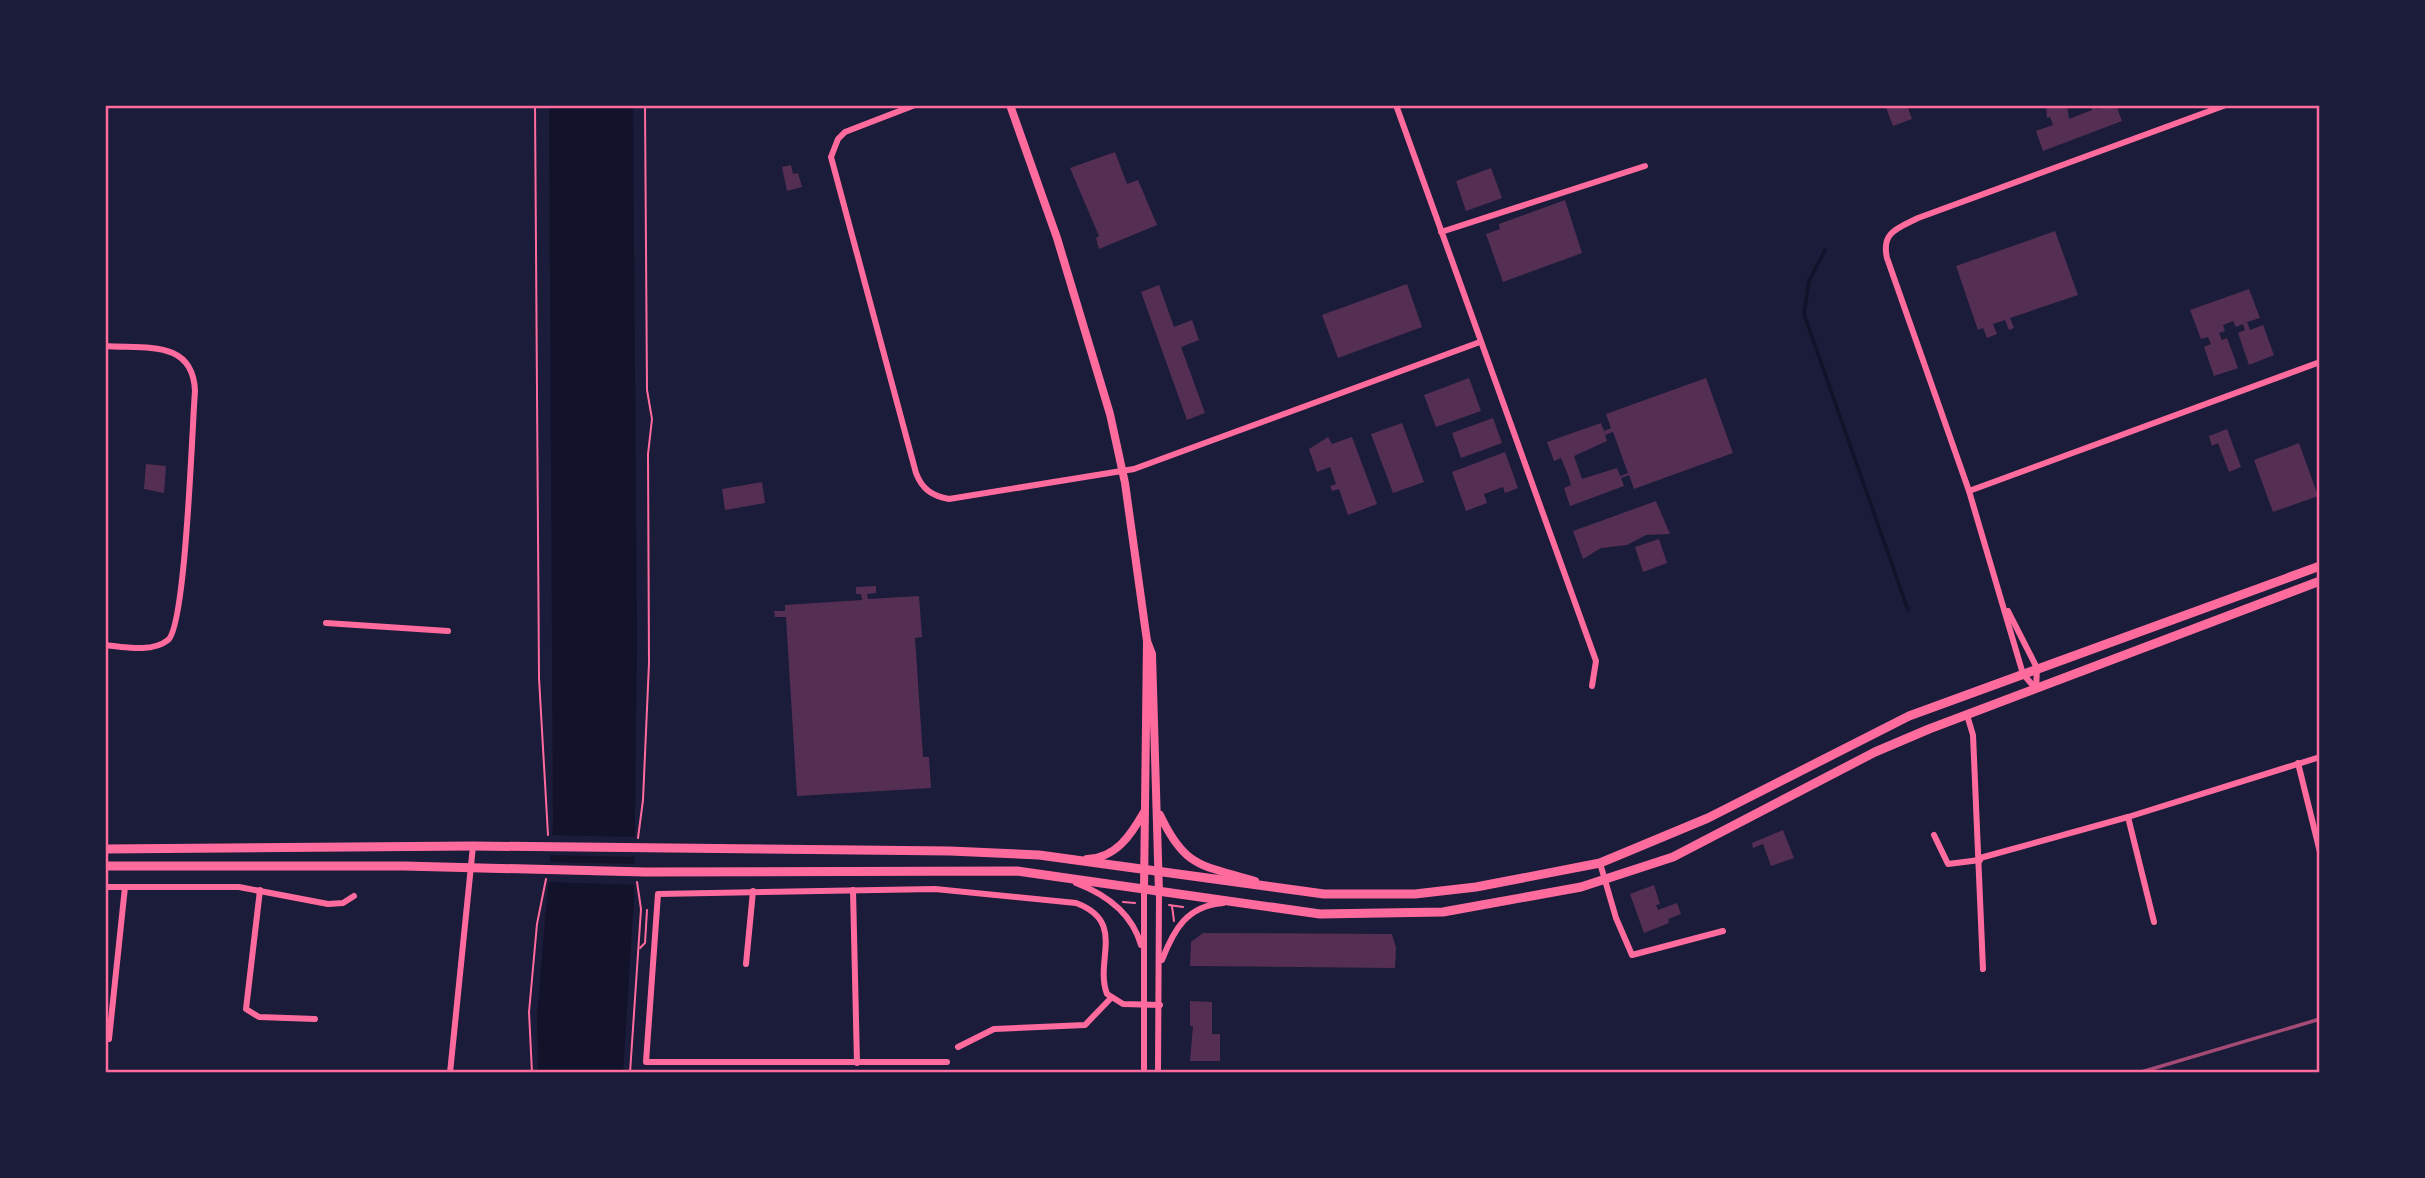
<svg xmlns="http://www.w3.org/2000/svg" width="2425" height="1178" font-family="'Roboto Serif',serif">
  <rect width="100%" height="100%" fill="#1b1b3a"/>
  <path fill="#12122b" d="M 549,105 L 633,105 L 637,641 L 634,896 L 623,1073 L 538,1073 L 537,1016 L 553,825 Z"/>
  <g fill="#1b1b3a">
    <path d="M 549,835 L 638,837 L 638,857 L 548,855 Z"/>
    <path d="M 547,862 L 638,864 L 638,885 L 546,882 Z"/>
  </g>
  <g fill="none" stroke-linecap="round" stroke-linejoin="round">
    <path stroke="#12122b" stroke-width="3.5" d="M 1825,250 L 1809,281 L 1804,314 L 1908,610"/>
  </g>
  <g fill="#542f53" fill-rule="evenodd">
    <path d="M 1885,105 L 1907,105 L 1912,119 L 1893,126 Z"/>
    <path d="M 2046,105 L 2067,105 L 2069,119 L 2092,110 L 2090,105 L 2095,105 L 2097,109 L 2116,105 L 2122,121 L 2043,151 L 2036,131 L 2053,125 L 2050,117 L 2047,118 Z"/>
    <path d="M 1115,152 L 1127,184 L 1138,180 L 1157,225 L 1099,249 L 1096,238 L 1099,236 L 1070,168 Z"/>
    <path d="M 791,165 L 793,174 L 798,173 L 802,187 L 787,191 L 782,167 Z"/>
    <path d="M 1491,168 L 1502,198 L 1466,211 L 1456,181 Z"/>
    <path d="M 1565,200 L 1582,253 L 1503,282 L 1486,234 L 1500,229 L 1499,224 Z"/>
    <path d="M 2055,231 L 2078,295 L 2010,318 L 2014,328 L 2009,330 L 2005,320 L 1993,324 L 1997,334 L 1987,338 L 1983,328 L 1978,330 L 1956,266 Z"/>
    <path d="M 1407,284 L 1422,327 L 1338,358 L 1322,315 Z"/>
    <path d="M 1159,285 L 1174,327 L 1192,320 L 1199,340 L 1181,347 L 1205,413 L 1187,420 L 1141,292 Z"/>
    <path d="M 2249,289 L 2260,318 L 2247,322 L 2250,330 L 2263,325 L 2274,355 L 2249,365 L 2238,333 L 2245,330 L 2243,324 L 2236,327 L 2233,321 L 2223,325 L 2225,331 L 2219,333 L 2222,340 L 2227,338 L 2238,368 L 2214,376 L 2204,347 L 2211,344 L 2208,337 L 2201,339 L 2190,310 Z"/>
    <path d="M 1469,378 L 1481,411 L 1436,427 L 1424,395 Z"/>
    <path d="M 1706,378 L 1733,453 L 1634,489 L 1629,475 L 1621,478 L 1624,486 L 1570,506 L 1564,488 L 1571,485 L 1568,475 L 1561,458 L 1554,461 L 1547,442 L 1601,423 L 1604,431 L 1611,428 L 1606,414 ZM 1613,432 L 1628,473 L 1620,476 L 1617,468 L 1582,479 L 1574,456 L 1607,441 L 1605,435 Z"/>
    <path d="M 1493,418 L 1502,443 L 1461,458 L 1452,433 Z"/>
    <path d="M 1402,423 L 1424,482 L 1393,493 L 1371,434 Z"/>
    <path d="M 2227,429 L 2241,467 L 2229,472 L 2218,443 L 2212,446 L 2209,436 Z"/>
    <path d="M 1328,437 L 1332,444 L 1352,437 L 1377,504 L 1348,515 L 1339,489 L 1332,491 L 1330,486 L 1336,484 L 1330,467 L 1317,472 L 1309,449 Z"/>
    <path d="M 2299,443 L 2318,496 L 2273,512 L 2254,460 Z"/>
    <path d="M 1505,452 L 1518,488 L 1505,493 L 1503,487 L 1484,494 L 1487,503 L 1466,511 L 1452,472 Z"/>
    <path d="M 146,464 L 166,466 L 164,493 L 144,489 Z"/>
    <path d="M 762,482 L 765,503 L 725,510 L 722,489 Z"/>
    <path d="M 1656,501 L 1670,534 L 1646,535 L 1627,545 L 1601,548 L 1583,559 L 1573,531 Z"/>
    <path d="M 1659,539 L 1667,563 L 1643,572 L 1635,547 Z"/>
    <path d="M 876,586 L 876,593 L 867,594 L 868,599 L 919,596 L 922,637 L 915,638 L 923,757 L 929,757 L 931,788 L 797,796 L 786,617 L 775,617 L 774,611 L 785,611 L 785,605 L 862,600 L 861,594 L 856,594 L 856,587 Z"/>
    <path d="M 1783,830 L 1794,858 L 1771,866 L 1763,844 L 1753,848 L 1752,843 Z"/>
    <path d="M 1654,885 L 1660,904 L 1656,905 L 1658,910 L 1677,903 L 1681,914 L 1668,919 L 1669,923 L 1644,933 L 1630,894 Z"/>
    <path d="M 1203,933 L 1392,934 L 1396,948 L 1395,968 L 1190,966 L 1191,942 Z"/>
    <path d="M 1190,1001 L 1212,1002 L 1212,1034 L 1220,1034 L 1220,1061 L 1190,1061 L 1193,1026 L 1190,1026 Z"/>
  </g>
  <g fill="none" stroke-linecap="round" stroke-linejoin="round">
    <g stroke="#ff6b9d" stroke-width="2">
      <path d="M 535,105 L 539,678 L 548,835"/>
      <path d="M 638,838 L 643,800 L 649,663 L 648,454 L 652,419 L 647,390 L 645,105"/>
      <path d="M 1123,902 L 1135,903"/>
      <path d="M 1169,905 L 1183,907"/>
      <path d="M 1172,906 L 1174,921"/>
      <path d="M 640,948 L 645,943 L 647,910"/>
      <path d="M 532,1073 L 529,1012 L 537,924 L 546,879"/>
      <path d="M 630,1073 L 641,909 L 637,882"/>
    </g>
    <g stroke="#ff6b9d" stroke-width="6">
      <path d="M 915,105 L 845,132 L 838,139 L 831,157 L 916,473 C 922,489 932,496 949,499 L 1134,469 L 1480,342"/>
      <path d="M 1396,105 L 1596,661 L 1592,686"/>
      <path d="M 1441,232 L 1645,166"/>
      <path d="M 105,346 C 145,349 193,339 195,391 C 192,427 186,625 168,640 C 152,653 124,647 105,645"/>
      <path d="M 1969,491 L 2320,362"/>
      <path d="M 2008,611 L 2037,668 L 2036,689"/>
      <path d="M 326,623 L 448,631"/>
      <path d="M 2036,689 L 2023,674 L 1969,491 L 1887,258 C 1881,232 1898,228 1918,218 L 2226,105"/>
      <path d="M 1967,715 L 1973,735 L 1983,969"/>
      <path d="M 2298,763 L 2320,852"/>
      <path d="M 2128,817 L 2154,922"/>
      <path d="M 1934,835 L 1948,864 L 1980,860"/>
      <path d="M 1980,858 L 2128,817 L 2320,757"/>
      <path d="M 1600,863 L 1616,918 L 1632,955 L 1723,931"/>
      <path d="M 1076,883 C 1105,894 1132,913 1141,945"/>
      <path d="M 105,887 L 239,887 L 328,904 L 343,903 L 354,896"/>
      <path d="M 260,890 L 246,1009 L 259,1017 L 315,1019"/>
      <path d="M 853,890 L 857,1063"/>
      <path d="M 1144,890 L 1144,1073"/>
      <path d="M 1162,960 C 1174,929 1187,906 1223,903"/>
      <path d="M 746,964 L 753,891"/>
      <path d="M 109,1039 L 125,887"/>
      <path d="M 958,1047 L 994,1029 L 1085,1025 L 1111,998"/>
      <path d="M 947,1062 L 646,1062 L 658,894 L 935,889 L 1076,903 C 1127,922 1094,960 1107,994 L 1123,1004 L 1160,1005"/>
      <path d="M 450,1073 L 473,846"/>
      <path d="M 1158,1073 L 1159,893"/>
    </g>
    <g stroke="#ff6b9d" stroke-width="8">
      <path d="M 1010,105 L 1057,238 L 1110,414 L 1125,483 L 1147,641 L 1152,654 L 1159,893"/>
      <path d="M 1160,815 C 1186,870 1203,865 1255,881"/>
      <path d="M 1087,859 C 1116,858 1131,835 1144,812"/>
      <path d="M 1144,890 L 1147,641"/>
    </g>
    <g stroke="#ff6b9d" stroke-width="9">
      <path d="M 105,849 L 473,846 L 950,851 L 1039,855 L 1324,894 L 1415,894 L 1476,887 L 1600,863 L 1708,818 L 1909,716 L 2320,566"/>
      <path d="M 105,866 L 404,866 L 645,872 L 1017,871 L 1320,914 L 1443,912 L 1581,887 L 1673,857 L 1875,752 L 1929,729 L 2320,581"/>
    </g>
    <path stroke="#a44b75" stroke-width="3.5" d="M 2138,1073 L 2320,1019"/>
  </g>
  <rect width="2425" height="1178" fill="none" stroke="#1b1b3a" stroke-width="214"/>
  <rect x="107" y="107" width="2211" height="964" fill="none" stroke="#ff6b9d" stroke-width="2.5"/>
</svg>
